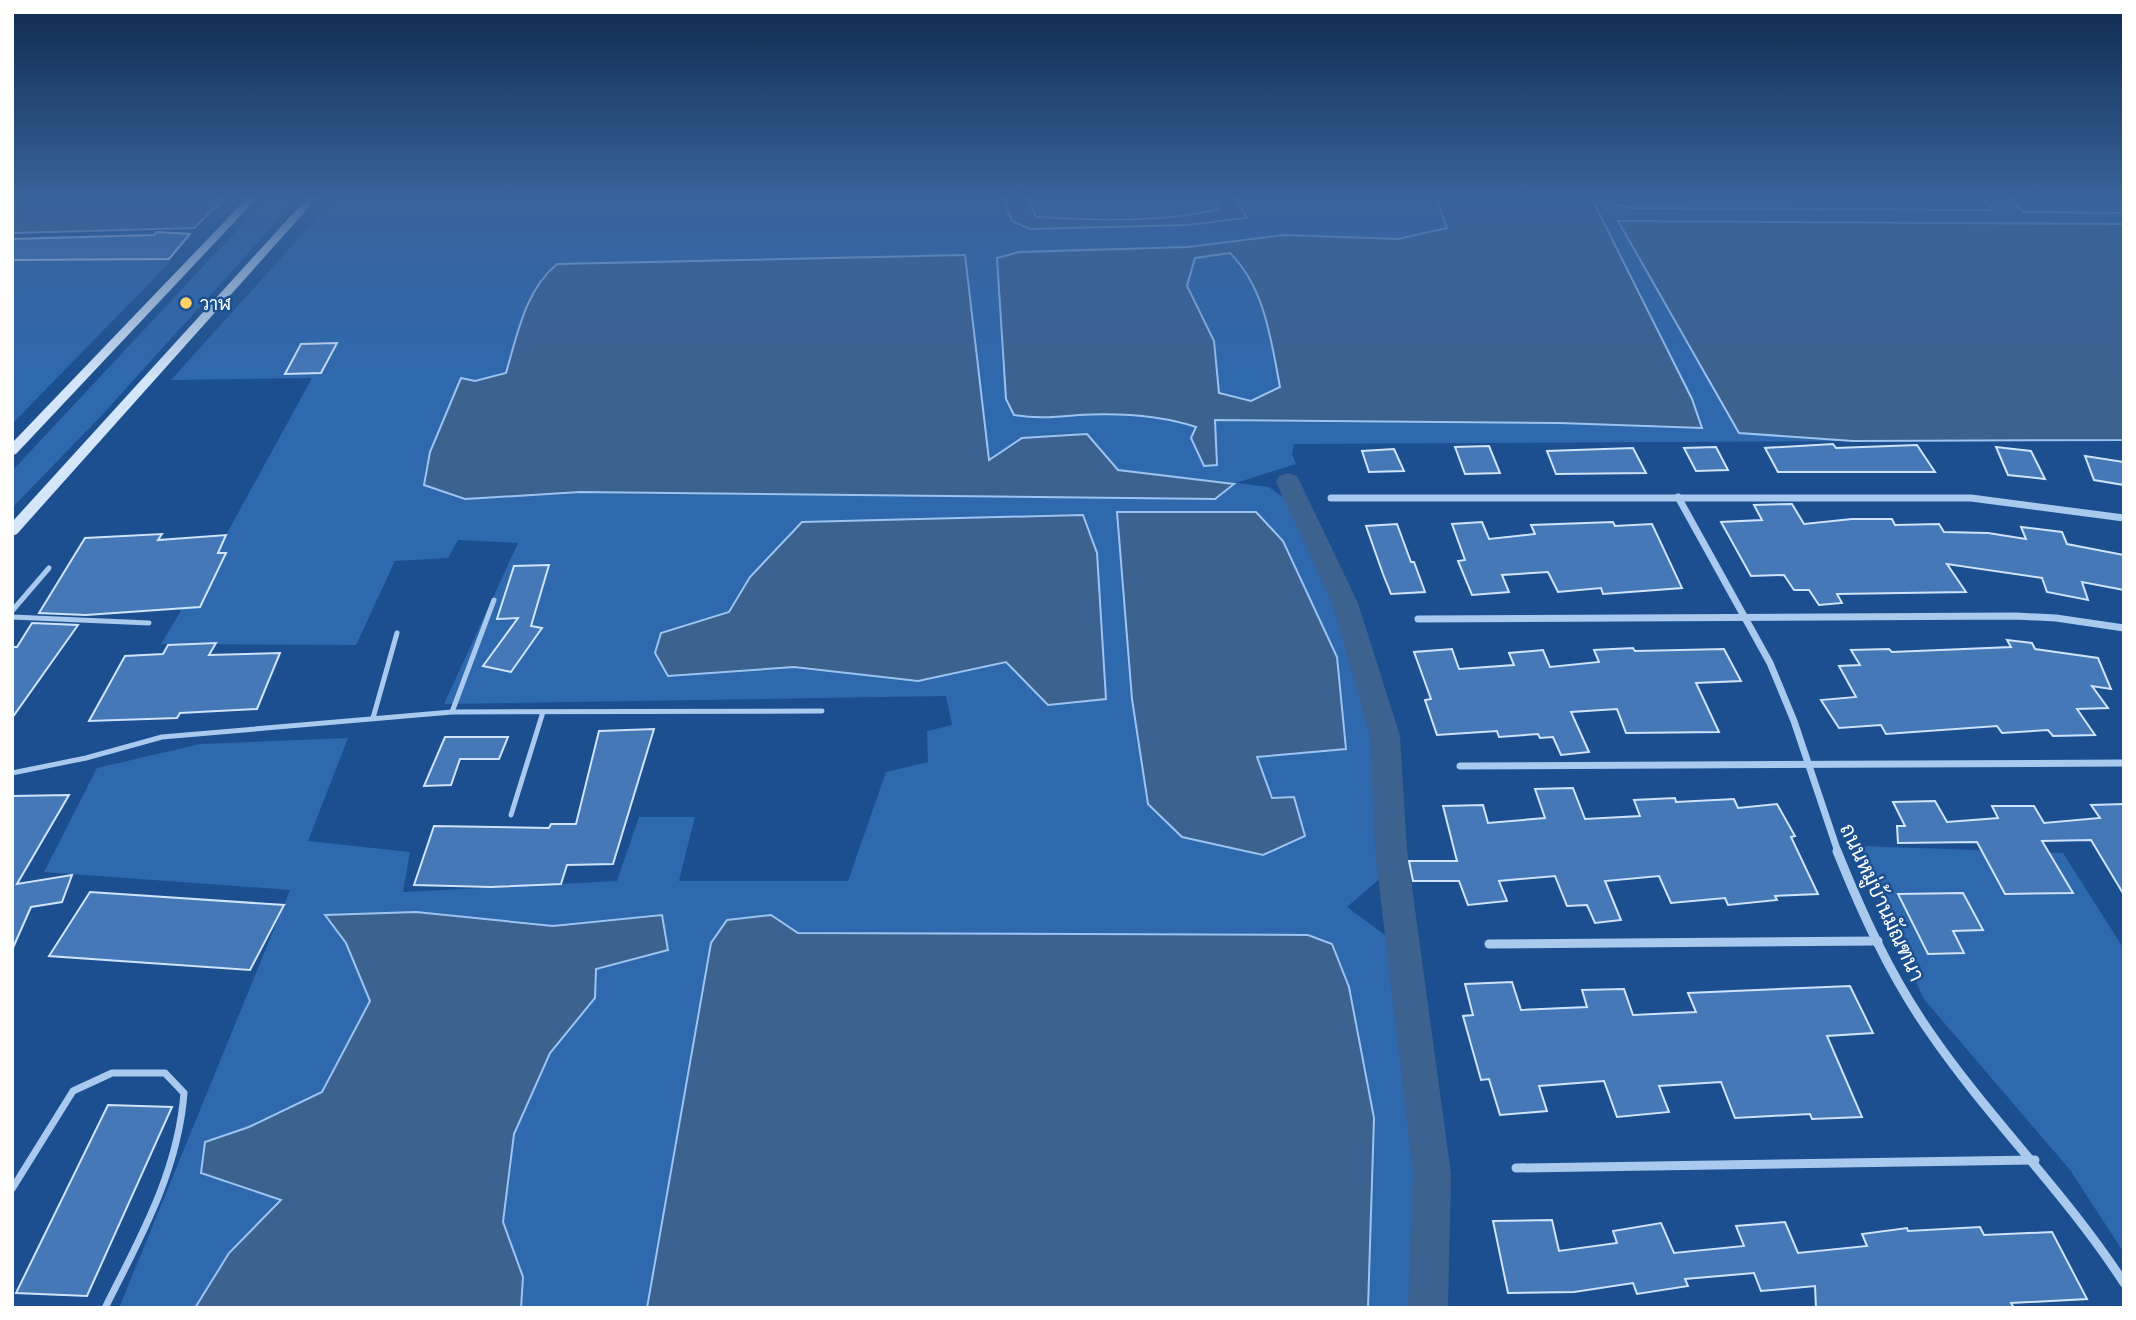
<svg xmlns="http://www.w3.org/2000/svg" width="2136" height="1320" font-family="Manrope,Sarabun,sans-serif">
  <rect width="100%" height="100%" fill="#1b4f8f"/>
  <g fill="#2e69ad" fill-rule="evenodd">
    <path d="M 268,197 L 299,197 L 101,416 L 12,508 L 12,471 Z"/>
    <path d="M 336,197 L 1003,197 L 1012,221 L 1030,229 L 1187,225 L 1247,218 L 1234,197 L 1436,197 L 1447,228 L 1398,239 L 1284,235 L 1188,247 L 1019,252 L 997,258 L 1006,399 L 1014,415 C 1037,419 1055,417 1078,415 C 1117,413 1160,416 1197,427 L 1217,465 L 1215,420 L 1560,423 L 1702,427 L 1692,399 L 1591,197 L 1609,197 L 1613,204 L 1631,208 L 1991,210 L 1982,197 L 2006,197 L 2025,212 L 2124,213 L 2124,224 L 1739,433 L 1853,441 L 1294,444 L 1292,454 L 1296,464 L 1236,483 L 1269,487 L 1284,498 L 1340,609 L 1363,688 L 1380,769 L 1384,875 L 1347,907 L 1393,941 L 1415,1141 L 1411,1308 L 1368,1308 L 1374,1118 L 1332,944 L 1308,935 L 798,933 L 771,915 L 711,943 L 647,1308 L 521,1308 L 523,1277 L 503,1222 L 514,1134 L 550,1053 L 595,998 L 596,969 L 662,915 L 553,926 L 415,912 L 325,915 L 346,943 L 370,1001 L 322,1092 L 249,1127 L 205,1143 L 201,1173 L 282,1200 L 229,1253 L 195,1308 L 119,1308 L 290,890 L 44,872 L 97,768 L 200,744 L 348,738 L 308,841 L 410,852 L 403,892 L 617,881 L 639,817 L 695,817 L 679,881 L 848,881 L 886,772 L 928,762 L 927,731 L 952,725 L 946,696 L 444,704 L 518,543 L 458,540 L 448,558 L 395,561 L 356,645 L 161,644 L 226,535 L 312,378 L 171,380 ZM 965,255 L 989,460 L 1118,470 L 1233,485 L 580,492 L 465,499 L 424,484 L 461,378 L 475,381 L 506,373 L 520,324 L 542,276 ZM 1117,512 L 1346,748 L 1257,757 L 1272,799 L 1305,835 L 1263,855 L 1182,837 L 1148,804 L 1132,699 ZM 1083,515 L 1048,705 L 1006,662 L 918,681 L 794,667 L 668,676 L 661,633 L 1013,519 Z"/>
    <path d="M 1027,197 L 1215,197 L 1220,209 L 1187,217 L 1036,217 Z"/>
    <path d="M 1230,253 C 1265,288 1271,340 1280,387 L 1251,401 L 1219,393 L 1214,341 L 1187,286 L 1195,257 Z"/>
    <path d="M 172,260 L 12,424 L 12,261 Z"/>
    <path d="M 1860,846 L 2063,853 L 2124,949 L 2124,1253 L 2070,1170 L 1923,998 Z"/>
  </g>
  <g fill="#3c6290" stroke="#9cc4f0" stroke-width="2" fill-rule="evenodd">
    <path d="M 12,197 L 226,197 L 194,228 L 12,233 Z"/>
    <path d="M 1003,197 L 1027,197 L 1036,217 C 1096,220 1160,223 1219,209 L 1215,197 L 1234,197 L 1247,218 L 1187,225 L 1030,229 L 1012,221 Z"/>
    <path d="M 1436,197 L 1591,197 L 1692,399 L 1702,428 L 1560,423 L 1215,420 L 1217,465 L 1204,466 L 1191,438 L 1196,427 C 1160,415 1116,413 1078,415 C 1055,417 1037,419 1014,415 L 1006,399 L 997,258 L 1019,252 L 1188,247 L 1284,235 L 1398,239 L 1447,228 ZM 1230,253 C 1265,288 1271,340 1280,387 L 1251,401 L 1219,393 L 1214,341 L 1187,286 L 1195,258 Z"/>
    <path d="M 1609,197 L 1982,197 L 1992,210 L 1631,208 L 1613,204 Z"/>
    <path d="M 2006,197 L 2124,197 L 2124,213 L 2024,212 Z"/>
    <path d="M 1618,221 L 2124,224 L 2124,440 L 1853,441 L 1739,433 Z"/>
    <path d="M 965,255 L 989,460 L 1022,438 L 1087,434 L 1118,470 L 1234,484 L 1215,499 L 580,492 L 465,499 L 424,485 L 430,452 L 461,378 L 475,381 L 506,373 C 517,336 525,290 557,264 Z"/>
    <path d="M 1117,512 L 1256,512 L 1283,541 L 1337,657 L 1346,749 L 1257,757 L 1272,798 L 1294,797 L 1305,836 L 1263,855 L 1182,837 L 1148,804 L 1132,699 Z"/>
    <path d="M 1083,515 L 1097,553 L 1106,699 L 1048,705 L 1006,662 L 918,681 L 794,667 L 668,676 L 655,653 L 661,633 L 729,612 L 750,577 L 802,522 Z"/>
    <path d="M 416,912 L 553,926 L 662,915 L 668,950 L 596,969 L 595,998 L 550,1053 L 514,1134 L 503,1222 L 523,1277 L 521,1308 L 195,1308 L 229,1253 L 281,1200 L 201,1173 L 205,1142 L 249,1127 L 322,1092 L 370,1001 L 346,943 L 325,915 Z"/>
    <path d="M 771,915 L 798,933 L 1308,935 L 1332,944 L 1349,987 L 1374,1118 L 1368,1308 L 647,1308 L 711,943 L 727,920 Z"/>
  </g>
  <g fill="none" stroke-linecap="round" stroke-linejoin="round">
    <path fill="#3c6290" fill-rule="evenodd" d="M 1288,473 L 1297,476 L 1300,482 L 1358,603 L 1400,736 L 1407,850 L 1451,1174 L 1448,1308 L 1408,1308 L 1413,1174 L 1375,850 L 1370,736 L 1332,603 L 1276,482 L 1279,476 Z"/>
  </g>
  <g fill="#4478b7" stroke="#cfe3fa" stroke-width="2">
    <path d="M 157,232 L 190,234 L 169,259 L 12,260 L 12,239 L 154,235 Z"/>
    <path d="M 337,343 L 321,373 L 285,374 L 301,344 Z"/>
    <path d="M 1833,444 L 1836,448 L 1917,445 L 1935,472 L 1778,472 L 1765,448 Z"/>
    <path d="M 1489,446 L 1500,473 L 1465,474 L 1455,447 Z"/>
    <path d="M 1716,447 L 1728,470 L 1696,471 L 1684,448 Z"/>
    <path d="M 1996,447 L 2031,451 L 2045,479 L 2008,475 Z"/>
    <path d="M 1633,448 L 1646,473 L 1556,474 L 1547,451 Z"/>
    <path d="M 1394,449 L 1404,471 L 1369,472 L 1362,451 Z"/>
    <path d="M 2085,456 L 2124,462 L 2124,485 L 2094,480 Z"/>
    <path d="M 1792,504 L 1804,524 L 1852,519 L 1892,519 L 1895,525 L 1939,524 L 1944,532 L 1988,533 L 2026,539 L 2021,527 L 2062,532 L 2067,544 L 2124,555 L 2124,590 L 2082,582 L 2088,600 L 2047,592 L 2042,578 L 1947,564 L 1966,592 L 1837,594 L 1842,603 L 1819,605 L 1809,590 L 1794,590 L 1784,575 L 1751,576 L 1721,522 L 1762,520 L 1754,505 Z"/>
    <path d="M 1482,522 L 1489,539 L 1535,534 L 1531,525 L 1613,522 L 1615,526 L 1652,524 L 1682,588 L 1603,594 L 1601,588 L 1558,592 L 1548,572 L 1502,575 L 1509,592 L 1472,595 L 1458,561 L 1465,560 L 1452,524 Z"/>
    <path d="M 1397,524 L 1411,562 L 1414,562 L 1425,592 L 1391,594 L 1383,574 L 1366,526 Z"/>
    <path d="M 162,534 L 158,540 L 226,535 L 218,553 L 226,553 L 200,607 L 86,615 L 39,613 L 85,538 Z"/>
    <path d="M 549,565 L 531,626 L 542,628 L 511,672 L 483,666 L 518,618 L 497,619 L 514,566 Z"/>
    <path d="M 32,623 L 78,625 L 12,718 L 12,647 L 17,647 Z"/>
    <path d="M 2007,640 L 2032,643 L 2035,649 L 2098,658 L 2111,689 L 2092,686 L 2108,708 L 2077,709 L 2095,735 L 2053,736 L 2048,730 L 2002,733 L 1997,726 L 1886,734 L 1881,725 L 1839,728 L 1821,700 L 1856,697 L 1839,666 L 1860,665 L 1851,650 L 1889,649 L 1892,652 L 2011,647 Z"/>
    <path d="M 216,643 L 209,655 L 280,653 L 257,709 L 180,713 L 177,718 L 89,721 L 125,656 L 163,654 L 168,645 Z"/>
    <path d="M 1633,648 L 1635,651 L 1724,649 L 1741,681 L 1696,683 L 1719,732 L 1626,733 L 1617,709 L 1571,712 L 1589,752 L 1561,755 L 1553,737 L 1540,738 L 1538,734 L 1499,737 L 1497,731 L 1437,735 L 1425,700 L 1431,699 L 1414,652 L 1452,649 L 1459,669 L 1514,665 L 1509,653 L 1543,650 L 1550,667 L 1599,662 L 1594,650 Z"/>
    <path d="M 654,729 L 613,864 L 567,865 L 561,884 L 491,887 L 414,885 L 434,826 L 549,828 L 551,824 L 576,824 L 599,731 Z"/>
    <path d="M 445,737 L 508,737 L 499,759 L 460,759 L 451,785 L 424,786 Z"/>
    <path d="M 1573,788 L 1585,819 L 1640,816 L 1634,800 L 1675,798 L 1676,802 L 1734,799 L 1738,808 L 1777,804 L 1795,836 L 1791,837 L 1818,894 L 1775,896 L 1777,900 L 1728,905 L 1725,898 L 1671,903 L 1659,876 L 1605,881 L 1621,920 L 1595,923 L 1587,905 L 1567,906 L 1555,876 L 1499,881 L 1507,901 L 1468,905 L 1459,881 L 1413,881 L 1409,861 L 1457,861 L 1443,806 L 1483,805 L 1488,823 L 1545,818 L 1535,789 Z"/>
    <path d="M 69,795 L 17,884 L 72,875 L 62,902 L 31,907 L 12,950 L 12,796 Z"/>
    <path d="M 1935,801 L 1947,822 L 1998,818 L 1992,806 L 2034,806 L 2044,823 L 2100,818 L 2091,805 L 2124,804 L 2124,895 L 2091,840 L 2042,841 L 2073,893 L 2005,894 L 1977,842 L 1898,843 L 1897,826 L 1905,826 L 1893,802 Z"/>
    <path d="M 90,892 L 284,905 L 250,970 L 49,956 Z"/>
    <path d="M 1963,893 L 1983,930 L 1953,931 L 1964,953 L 1928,954 L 1898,894 Z"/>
    <path d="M 1512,982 L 1521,1010 L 1587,1007 L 1582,990 L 1624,989 L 1633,1015 L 1696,1012 L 1688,993 L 1850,986 L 1873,1033 L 1827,1036 L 1862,1117 L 1812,1119 L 1810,1114 L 1735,1118 L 1721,1082 L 1659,1086 L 1669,1112 L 1617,1117 L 1604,1081 L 1539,1086 L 1547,1111 L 1500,1115 L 1489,1079 L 1481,1080 L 1463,1016 L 1473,1015 L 1465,984 Z"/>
    <path d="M 108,1105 L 172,1107 L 87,1296 L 16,1293 Z"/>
    <path d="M 1552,1220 L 1559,1251 L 1617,1243 L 1613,1231 L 1661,1223 L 1674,1253 L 1744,1246 L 1736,1226 L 1785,1222 L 1798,1253 L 1867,1246 L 1862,1234 L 1907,1228 L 1908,1231 L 1980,1227 L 1984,1235 L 2052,1232 L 2087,1299 L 2011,1303 L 2014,1308 L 1816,1308 L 1815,1286 L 1761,1291 L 1754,1273 L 1685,1279 L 1688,1286 L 1637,1294 L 1633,1283 L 1574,1292 L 1508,1293 L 1493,1221 Z"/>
  </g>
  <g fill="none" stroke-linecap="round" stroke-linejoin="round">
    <g stroke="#a9c9ee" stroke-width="5">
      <path d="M 12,611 L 49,568"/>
      <path d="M 12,617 L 149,623"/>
      <path d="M 452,712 L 822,711"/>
      <path d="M 373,718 L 397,633"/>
      <path d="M 12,773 L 86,758 L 162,737 L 452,712 L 494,600"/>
      <path d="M 511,815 L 543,712"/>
    </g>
    <path stroke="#a9c9ee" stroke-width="7" d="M 12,1189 L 73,1091 L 112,1073 L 165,1073 L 184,1093 C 178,1172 140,1238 105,1308"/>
    <g stroke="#a9c9ee" stroke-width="7">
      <path d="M 1678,497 L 1770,663 L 1794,721 L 1838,852"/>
      <path d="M 1331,498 L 1971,498 L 2124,518"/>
      <path d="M 1418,619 L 2015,616 L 2056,618 L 2124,628"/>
      <path d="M 1460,766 L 2124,763"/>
    </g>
    <g stroke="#a9c9ee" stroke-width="9">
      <path d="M 1837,851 C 1862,913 1890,975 1929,1031 C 1989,1119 2066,1193 2124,1283"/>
      <path d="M 1489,944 L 1878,941"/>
      <path d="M 1516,1168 L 2035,1160"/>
    </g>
    <g fill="#d6e6fa" fill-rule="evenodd">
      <path d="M 248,197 L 258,197 L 16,454 L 12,455 L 12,443 Z"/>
      <path d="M 308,197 L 318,197 L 17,534 L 12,536 L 12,522 Z"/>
    </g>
  </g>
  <linearGradient id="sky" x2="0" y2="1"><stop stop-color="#0f2b4f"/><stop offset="0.52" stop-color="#39639b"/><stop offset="1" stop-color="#39639b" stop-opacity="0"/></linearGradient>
  <rect width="2136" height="381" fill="url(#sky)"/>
  <circle fill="#ffd166" stroke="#1b4f8f" stroke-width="2.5" cx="186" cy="303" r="7"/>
  <g text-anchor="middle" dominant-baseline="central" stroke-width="5" stroke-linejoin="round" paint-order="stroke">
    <g font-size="18" fill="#fff" stroke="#1b4f8f" text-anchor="start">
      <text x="200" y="303">วาฬ</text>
    </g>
    <g font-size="21" fill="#fff" stroke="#1b4f8f">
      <text transform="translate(1883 902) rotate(65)">ถนนหมู่บ้านมัณฑนา</text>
    </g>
  </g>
  <rect width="2136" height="1320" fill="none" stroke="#ffffff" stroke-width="28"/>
</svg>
